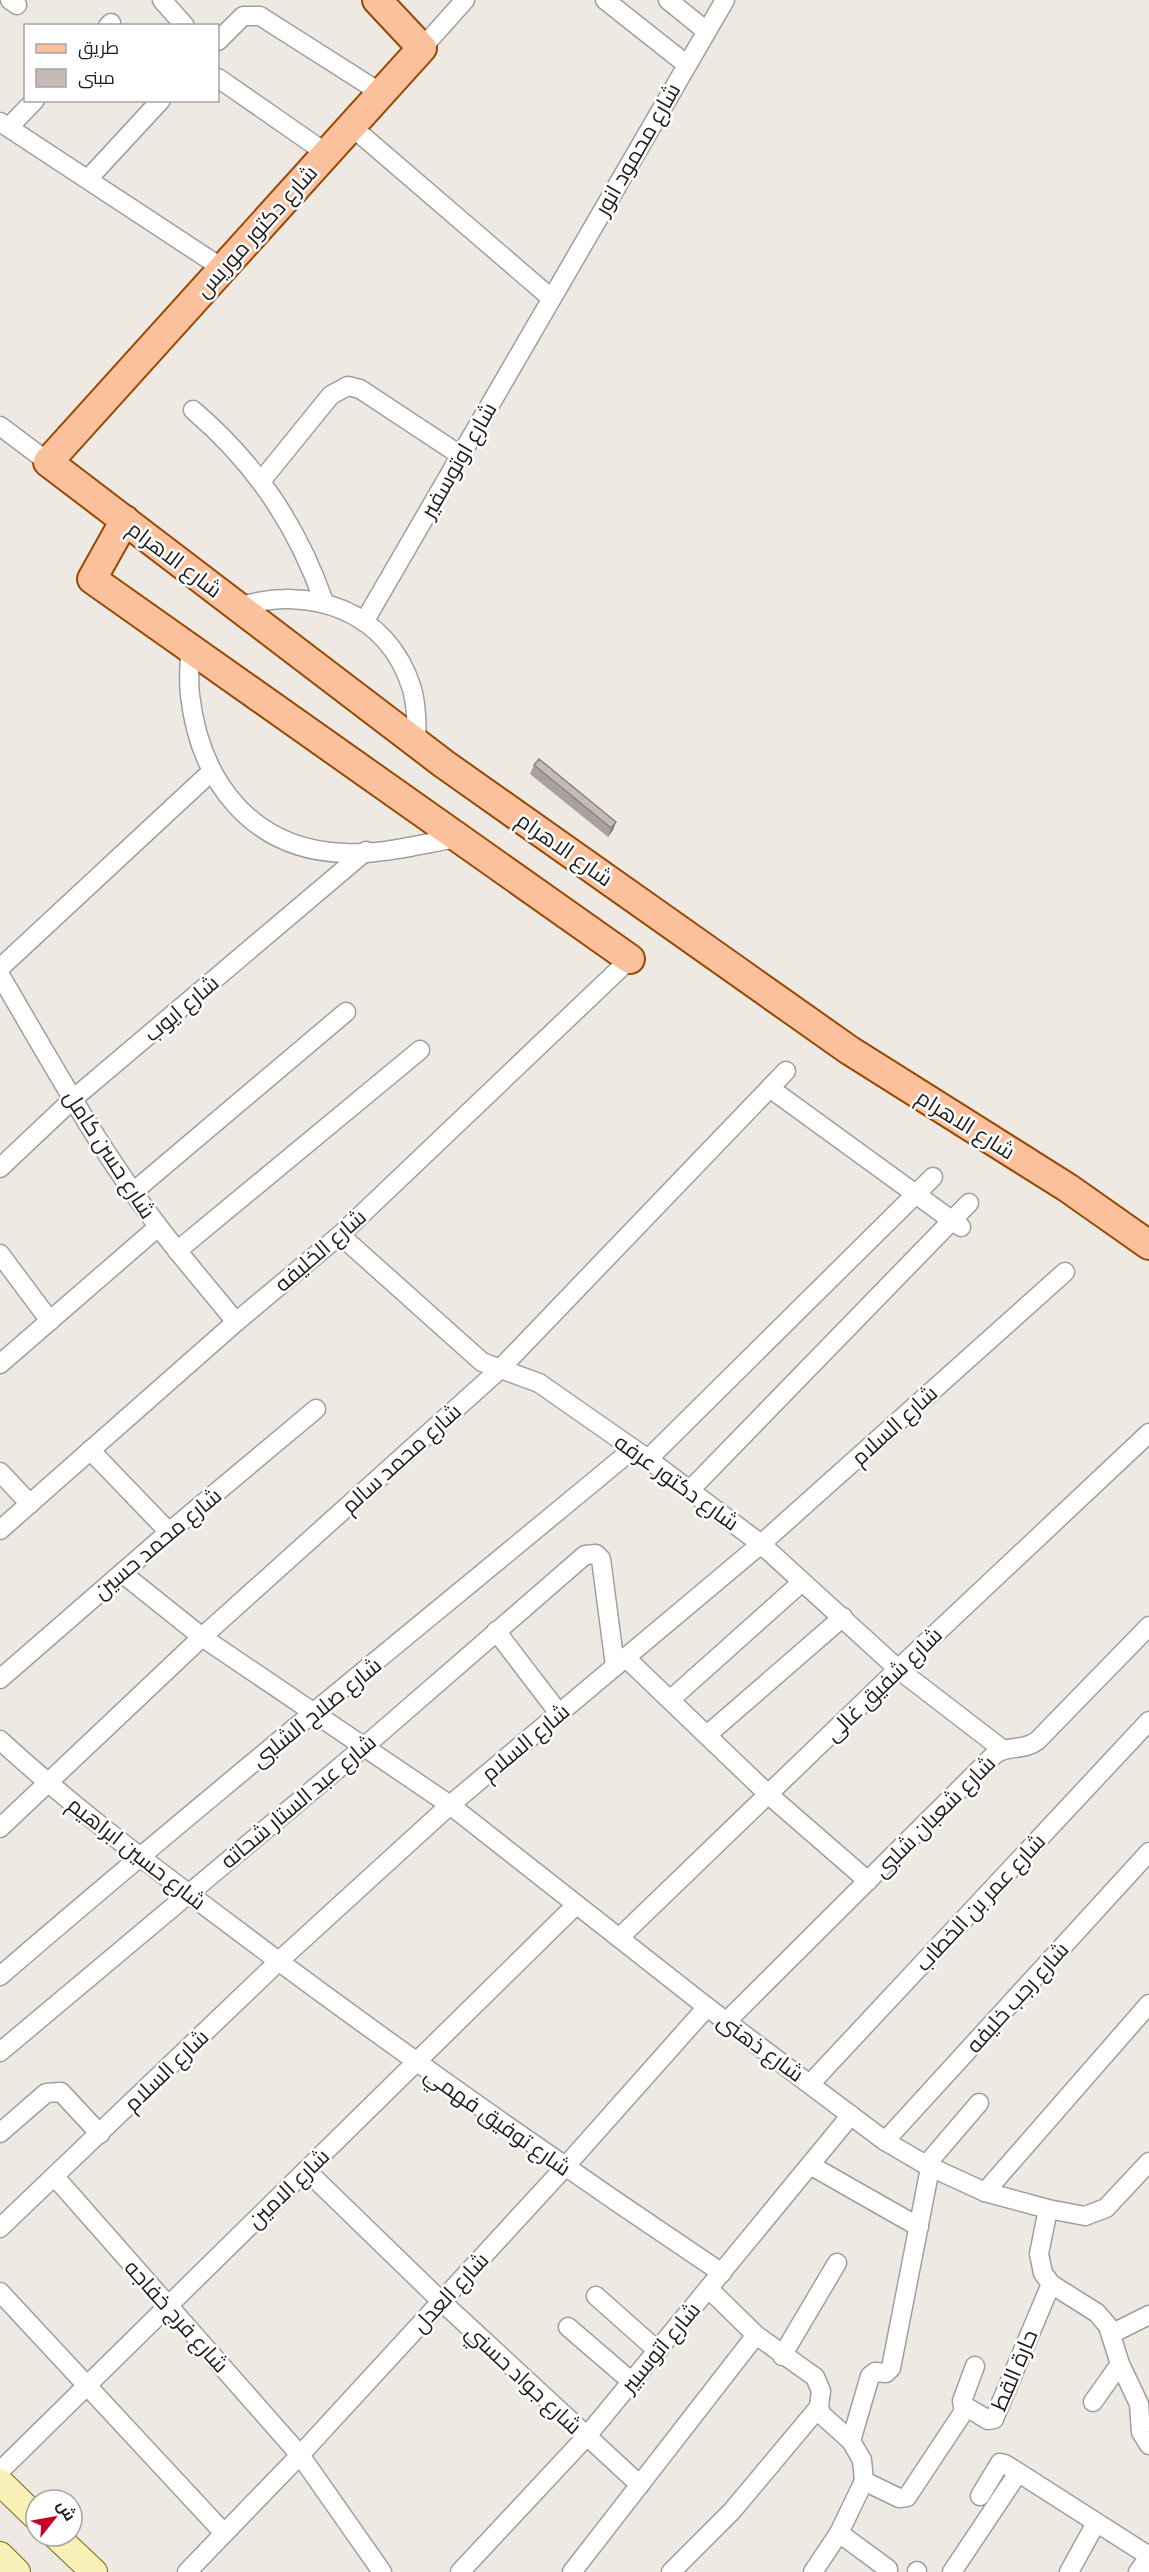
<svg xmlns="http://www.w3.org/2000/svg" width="1149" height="2572" font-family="'Titillium Web',Cairo,sans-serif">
  <rect width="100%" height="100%" fill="#efe9e3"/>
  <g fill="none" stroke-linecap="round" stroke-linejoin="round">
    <g stroke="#9f9f9f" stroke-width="21">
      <g id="minor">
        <path d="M 10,0 L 17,5"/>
        <path d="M 162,0 L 185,26"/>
        <path d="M 605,0 L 686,64"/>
        <path d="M 668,0 L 705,30"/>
        <path d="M 108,26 L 111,23"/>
        <path d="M 218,41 L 243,16 L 260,16 L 381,93"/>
        <path d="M 422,48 L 465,0"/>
        <path d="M 218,78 L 326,153"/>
        <path d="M 0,122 L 222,268"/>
        <path d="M 351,126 L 551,298"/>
        <path d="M 9,127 L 35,100"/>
        <path d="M 88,179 L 161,100"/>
        <path d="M 193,410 C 255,463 297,525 324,602"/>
        <path d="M 0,426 L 48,462"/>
        <path d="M 262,480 L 331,395 L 348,386 L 360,389 L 460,455"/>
        <path d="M 238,607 C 311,584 388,611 412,689 C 417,707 417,725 416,743"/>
        <path d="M 364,622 L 725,0"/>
        <path d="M 190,649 C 190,664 188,680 190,695 C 200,782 252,850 344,853 C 381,855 421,844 458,838"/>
        <path d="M 0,968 L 211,772"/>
        <path d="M 0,975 C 50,1060 98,1148 158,1226 C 183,1259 210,1290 236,1322"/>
        <path d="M 771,1089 L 961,1227"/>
        <path d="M 0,1168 L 73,1099 L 366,851"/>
        <path d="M 133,1192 L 346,1012"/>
        <path d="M 340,1235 L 482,1362 L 539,1383 L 648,1459 L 761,1544 L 898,1669 L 1002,1749"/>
        <path d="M 177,1251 L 420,1050"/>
        <path d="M 0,1254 L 50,1321"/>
        <path d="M 0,1364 L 158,1227"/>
        <path d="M 90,1450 L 169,1532"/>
        <path d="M 648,1459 L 933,1177"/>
        <path d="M 0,1472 L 30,1504"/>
        <path d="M 690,1490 L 969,1203"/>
        <path d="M 0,1530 L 236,1322 L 340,1235 L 630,959"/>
        <path d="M 122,1573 L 202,1637 L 450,1805 L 707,2007 L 885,2141 L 926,2165 L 985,2192 L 1048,2209 L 1085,2216 L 1106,2208 L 1149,2162"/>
        <path d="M 496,1631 L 558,1712"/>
        <path d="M 625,1657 L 769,1795 L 868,1881"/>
        <path d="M 0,1679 L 169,1532 L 316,1409"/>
        <path d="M 670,1700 L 802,1582"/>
        <path d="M 707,1735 L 843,1617"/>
        <path d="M 0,1740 C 87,1820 183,1889 277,1960 C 423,2068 571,2172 722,2273"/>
        <path d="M 0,1828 L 202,1637 L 499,1370 L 786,1071"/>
        <path d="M 620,1937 L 898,1669 L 1149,1433"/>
        <path d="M 0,1976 C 208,1797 422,1624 633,1449"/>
        <path d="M 726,2022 L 995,1754 C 1008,1745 1023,1751 1037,1741 L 1149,1626"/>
        <path d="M 0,2052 L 365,1746 L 585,1555 L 596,1554 L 601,1559 L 615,1666"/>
        <path d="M 810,2084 L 1149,1721"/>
        <path d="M 0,2133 L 46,2093 L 61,2092 L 100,2134"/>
        <path d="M 885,2141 L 1149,1852"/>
        <path d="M 810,2165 L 919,2227"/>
        <path d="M 926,2165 L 979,2103"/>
        <path d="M 306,2170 L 441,2301 L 640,2485"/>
        <path d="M 55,2177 L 300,2455 L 382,2572"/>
        <path d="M 985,2192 L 1149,2004"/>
        <path d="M 1048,2209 L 1039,2254 L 1043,2273 L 1051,2284 L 1097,2313 L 1108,2326 L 1120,2364 L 1139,2404 L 1141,2432 L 1149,2445"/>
        <path d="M 0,2228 L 279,1961 L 450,1805 L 761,1544 L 1065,1272"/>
        <path d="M 709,2289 L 756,2335 L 815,2377 L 821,2391 L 819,2407 L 821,2414 L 851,2441 L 862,2460 L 864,2481 L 839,2533 L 813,2572"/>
        <path d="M 0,2292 L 223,2532"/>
        <path d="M 596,2296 L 658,2351"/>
        <path d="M 568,2327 L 632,2382"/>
        <path d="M 1111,2334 L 1149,2315"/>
        <path d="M 782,2356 L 837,2263"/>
        <path d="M 1093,2402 L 1120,2364"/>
        <path d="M 964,2411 L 962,2401 L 975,2366"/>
        <path d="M 851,2441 L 870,2376 L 875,2372 L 886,2373 L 891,2368 L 930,2168"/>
        <path d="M 0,2471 L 576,1905"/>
        <path d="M 864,2481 L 899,2498 L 907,2497 L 964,2411 L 970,2409 L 988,2420 L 994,2419 L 1051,2284"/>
        <path d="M 980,2496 L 1000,2463 L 1005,2464 L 1149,2556"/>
        <path d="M 839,2533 L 888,2569"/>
        <path d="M 917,2571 L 917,2572"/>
        <path d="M 187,2572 L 300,2455 L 564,2168 L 707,2007"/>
        <path d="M 460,2572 L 586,2437 L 851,2115"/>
        <path d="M 572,2572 L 756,2335"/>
        <path d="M 671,2572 L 732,2511 L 819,2407"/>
        <path d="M 952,2572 L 1018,2473"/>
        <path d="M 1069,2572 L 1096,2523"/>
        <path d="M 1138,2572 L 1149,2557"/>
      </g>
    </g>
    <g stroke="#746b05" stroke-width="28">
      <g id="secondary">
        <path d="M 0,2482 L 36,2517"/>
        <path d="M 56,2536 L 94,2572"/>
        <path d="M 0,2555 L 17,2572"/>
      </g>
    </g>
    <g stroke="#964901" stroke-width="32">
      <g id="primary">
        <path d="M 377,0 L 422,48 L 48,462 L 444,764 L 849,1050 L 1068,1188 L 1149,1245"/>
        <path d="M 125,520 L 92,579 L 630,959"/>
      </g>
    </g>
    <use href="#minor" stroke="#fff" stroke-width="18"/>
    <use href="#secondary" stroke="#f9f0b7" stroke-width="26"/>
    <use href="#primary" stroke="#fbc09c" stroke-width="28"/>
  </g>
  <path fill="#aaa09d" d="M 534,765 L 616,822 L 613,830 L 608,837 L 530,774 Z"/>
  <path fill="#8b8280" d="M 616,822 L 613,830 L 608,837 L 611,828 Z"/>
  <path fill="#c6bab7" stroke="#8b8280" stroke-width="1.5" d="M 539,759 L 616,822 L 611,828 L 534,765 Z"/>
  <g text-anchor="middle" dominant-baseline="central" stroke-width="5" stroke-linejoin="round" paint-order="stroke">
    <g font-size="22" fill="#1e1e1e" stroke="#fff">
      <text transform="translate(637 149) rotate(-60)">شارع محمود انور</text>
      <text transform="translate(256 231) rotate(-48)">شارع دكتور موريس</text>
      <text transform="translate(458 460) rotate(-60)">شارع اوتوسفير</text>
      <text transform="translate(175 559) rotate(37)">شارع الاهرام</text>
      <text transform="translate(565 849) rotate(35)">شارع الاهرام</text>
      <text transform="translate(181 1008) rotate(-40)">شارع ايوب</text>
      <text transform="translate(966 1124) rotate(32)">شارع الاهرام</text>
      <text transform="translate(110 1154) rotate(57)">شارع حسن كامل</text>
      <text transform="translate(320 1250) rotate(-41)">شارع الخليفه</text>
      <text transform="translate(894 1425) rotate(-42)">شارع السلام</text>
      <text transform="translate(401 1458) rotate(-42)">شارع محمد سالم</text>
      <text transform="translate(677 1482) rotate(36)">شارع دكتور عرفه</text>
      <text transform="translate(157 1543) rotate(-40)">شارع محمد حسين</text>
      <text transform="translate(883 1684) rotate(-44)">شارع شفيق غالى</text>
      <text transform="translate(316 1712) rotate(-39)">شارع صلاح الشلبى</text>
      <text transform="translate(525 1742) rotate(-40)">شارع السلام</text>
      <text transform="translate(298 1801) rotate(-40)">شارع عبد الستار شحاته</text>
      <text transform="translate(934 1816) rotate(-45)">شارع شعبان شلبى</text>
      <text transform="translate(137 1853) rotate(38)">شارع حسين ابراهيم</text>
      <text transform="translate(980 1902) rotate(-47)">شارع عمر بن الخطاب</text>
      <text transform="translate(1017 1997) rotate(-48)">شارع رجب خليفه</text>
      <text transform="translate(761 2047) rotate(36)">شارع ذهنى</text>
      <text transform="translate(166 2070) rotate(-44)">شارع السلام</text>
      <text transform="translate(498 2121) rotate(35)">شارع توفيق فهمي</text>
      <text transform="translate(288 2188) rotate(-44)">شارع الامين</text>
      <text transform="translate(450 2292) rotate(-47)">شارع العدل</text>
      <text transform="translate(177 2316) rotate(48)">شارع فرج خفاجه</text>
      <text transform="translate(660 2347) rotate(-50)">شارع اتوسبير</text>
      <text transform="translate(1014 2370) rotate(-67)">حارة القط</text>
      <text transform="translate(524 2379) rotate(43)">شارع جواد حسني</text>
    </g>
  </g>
  <rect x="24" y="24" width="195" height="78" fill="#ffffff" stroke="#a5a5a5" stroke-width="1.5"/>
  <rect x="36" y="44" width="30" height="9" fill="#fbc09c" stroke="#a5a5a5" stroke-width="1.5"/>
  <text x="78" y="54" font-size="18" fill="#1e1e1e">طريق</text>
  <rect x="36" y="69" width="30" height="18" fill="#c6bab7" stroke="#a5a5a5" stroke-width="1.5"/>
  <text x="78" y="84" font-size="18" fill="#1e1e1e">مبنى</text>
  <g transform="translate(54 2518) rotate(59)"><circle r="28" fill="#ffffff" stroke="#a5a5a5" stroke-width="1.5"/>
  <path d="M0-4.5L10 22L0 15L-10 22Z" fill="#ca0227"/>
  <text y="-9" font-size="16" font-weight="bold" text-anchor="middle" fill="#1e1e1e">ش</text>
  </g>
</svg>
